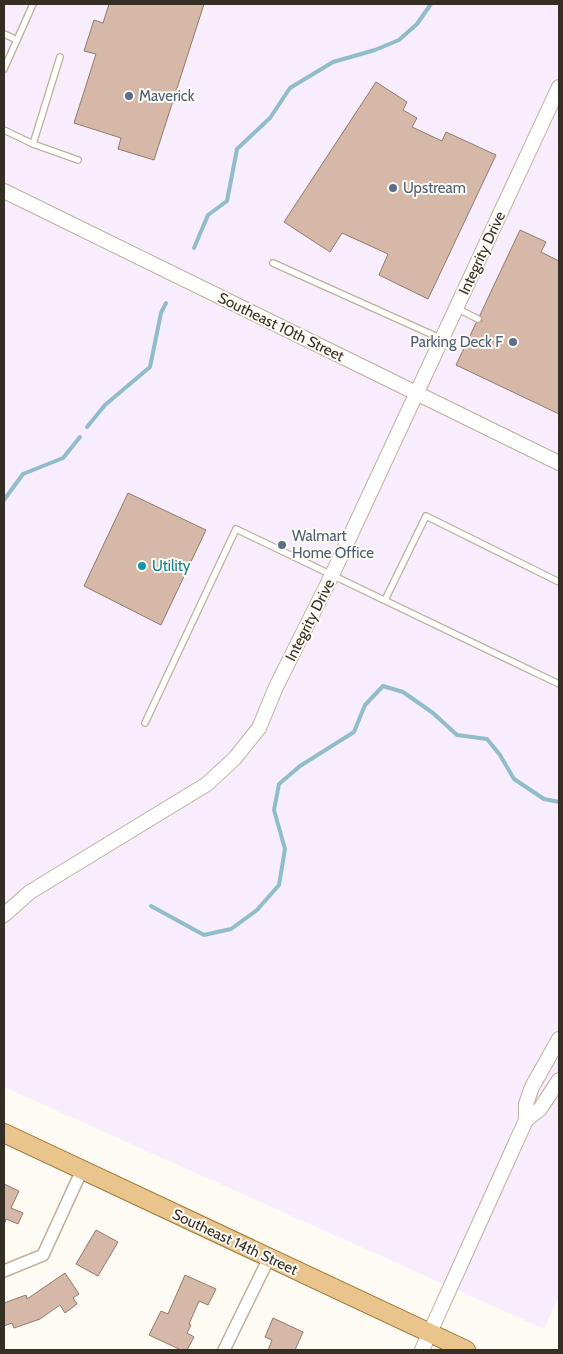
<svg xmlns="http://www.w3.org/2000/svg" width="563" height="1354" font-family="Cabin,sans-serif">
  <rect width="100%" height="100%" fill="#fefbf5"/>
  <path fill="#f7edfd" d="M 4,4 L 559,4 L 559,1296 L 544,1329 L 4,1087 Z"/>
  <g fill="none" stroke-linecap="round" stroke-linejoin="round">
    <g stroke="#91bdca" stroke-width="4">
      <path d="M 194,248 L 208,215 L 227,201 L 237,149 L 270,118 L 290,88 L 333,62 L 375,50 L 399,40 L 417,24 L 431,4"/>
      <path d="M 87,427 L 105,405 L 150,367 L 161,313 L 166,303"/>
      <path d="M 4,500 L 23,474 L 63,458 L 80,437"/>
      <path d="M 151,906 L 204,935 L 231,929 L 257,910 L 279,885 L 285,849 L 274,810 L 279,784 L 300,766 L 354,732 L 365,705 L 383,686 L 403,692 L 433,713 L 457,735 L 487,739 L 500,755 L 514,779 L 544,799 L 559,802"/>
    </g>
  </g>
  <g fill="#d5b8a8" stroke="#947a6b">
    <path d="M 109,4 L 204,4 L 154,160 L 118,149 L 121,138 L 74,123 L 96,54 L 84,51 L 94,20 L 103,23 Z"/>
    <path d="M 376,82 L 407,102 L 403,110 L 417,118 L 412,127 L 442,141 L 446,132 L 496,155 L 428,299 L 379,275 L 388,254 L 342,233 L 330,252 L 284,222 Z"/>
    <path d="M 520,230 L 546,242 L 541,252 L 559,261 L 559,414 L 456,365 L 476,323 L 482,321 L 480,315 Z"/>
    <path d="M 128,493 L 206,530 L 161,625 L 84,586 Z"/>
    <path d="M 4,1184 L 19,1191 L 11,1208 L 23,1213 L 18,1224 L 6,1219 L 4,1225 Z"/>
    <path d="M 96,1230 L 118,1242 L 98,1276 L 76,1264 Z"/>
    <path d="M 65,1273 L 79,1294 L 73,1298 L 77,1304 L 65,1313 L 60,1305 L 40,1319 L 14,1328 L 12,1323 L 4,1326 L 4,1303 L 26,1295 L 27,1299 Z"/>
    <path d="M 185,1275 L 216,1289 L 208,1305 L 199,1301 L 189,1324 L 191,1325 L 187,1333 L 194,1337 L 187,1350 L 181,1350 L 149,1335 L 161,1311 L 168,1314 Z"/>
    <path d="M 273,1318 L 303,1332 L 295,1350 L 268,1350 L 272,1340 L 265,1337 Z"/>
  </g>
  <g fill="none" stroke-linecap="round" stroke-linejoin="round">
    <g stroke="#c1b097" stroke-width="8">
      <g id="service">
        <path d="M 4,34 L 17,40"/>
        <path d="M 4,69 L 33,4"/>
        <path d="M 4,130 L 33,144 L 60,57"/>
        <path d="M 33,144 L 78,160"/>
        <path d="M 273,263 L 442,339"/>
        <path d="M 456,308 L 478,319"/>
        <path d="M 385,600 L 426,516 L 559,582"/>
        <path d="M 145,723 L 236,529 L 559,684"/>
      </g>
    </g>
    <g stroke="#c1b097" stroke-width="14">
      <g id="minor">
        <path d="M 4,1271 L 43,1255 L 82,1170"/>
        <path d="M 224,1350 L 269,1258"/>
      </g>
    </g>
    <g stroke="#c1b097" stroke-width="16">
      <g id="tertiary">
        <path d="M 4,191 L 559,463"/>
        <path d="M 4,915 L 30,892 L 207,784 L 235,758 L 259,728 L 276,687 L 332,575 L 559,87"/>
        <path d="M 526,1120 L 540,1109 L 559,1080"/>
        <path d="M 422,1350 L 526,1120 L 526,1104 L 532,1087 L 559,1039"/>
      </g>
    </g>
    <g stroke="#a17636" stroke-width="20">
      <path id="primary" d="M 4,1133 L 466,1350"/>
    </g>
    <use href="#service" stroke="#fff" stroke-width="5.5"/>
    <use href="#minor" stroke="#fff" stroke-width="11"/>
    <use href="#tertiary" stroke="#fff" stroke-width="14"/>
    <use href="#primary" stroke="#e9c48c" stroke-width="18"/>
  </g>
  <g fill="#5c6f8a" stroke="#fefbf5" stroke-width="2">
    <circle cx="129" cy="96" r="5"/>
    <circle cx="393" cy="188" r="5"/>
    <circle cx="513" cy="342" r="5"/>
    <circle cx="282" cy="545" r="5"/>
  </g>
  <circle fill="#0f9aa8" stroke="#fefbf5" stroke-width="2" cx="142" cy="566" r="5"/>
  <g text-anchor="middle" dominant-baseline="central" stroke-width="4" stroke-linejoin="round" paint-order="stroke">
    <g font-size="15" fill="#4e5e75" stroke="#fefbf5" text-anchor="start">
      <text x="139" y="96">Maverick</text>
      <text x="403" y="188">Upstream</text>
      <text x="503" y="342" text-anchor="end">Parking Deck F</text>
      <text x="292" y="536">Walmart<tspan x="292" dy="17">Home Office</tspan></text>
    </g>
    <g font-size="15" fill="#352e24" stroke="#fefbf5">
      <text transform="translate(482 253) rotate(-65)">Integrity Drive</text>
      <text transform="translate(281 327) rotate(26)">Southeast 10th Street</text>
      <text transform="translate(310 620) rotate(-63)">Integrity Drive</text>
      <text transform="translate(235 1242) rotate(25)">Southeast 14th Street</text>
    </g>
    <g font-size="15" fill="#0d838f" stroke="#fefbf5" text-anchor="start">
      <text x="152" y="566">Utility</text>
    </g>
  </g>
  <rect width="563" height="1354" fill="none" stroke="#352e24" stroke-width="10"/>
</svg>
